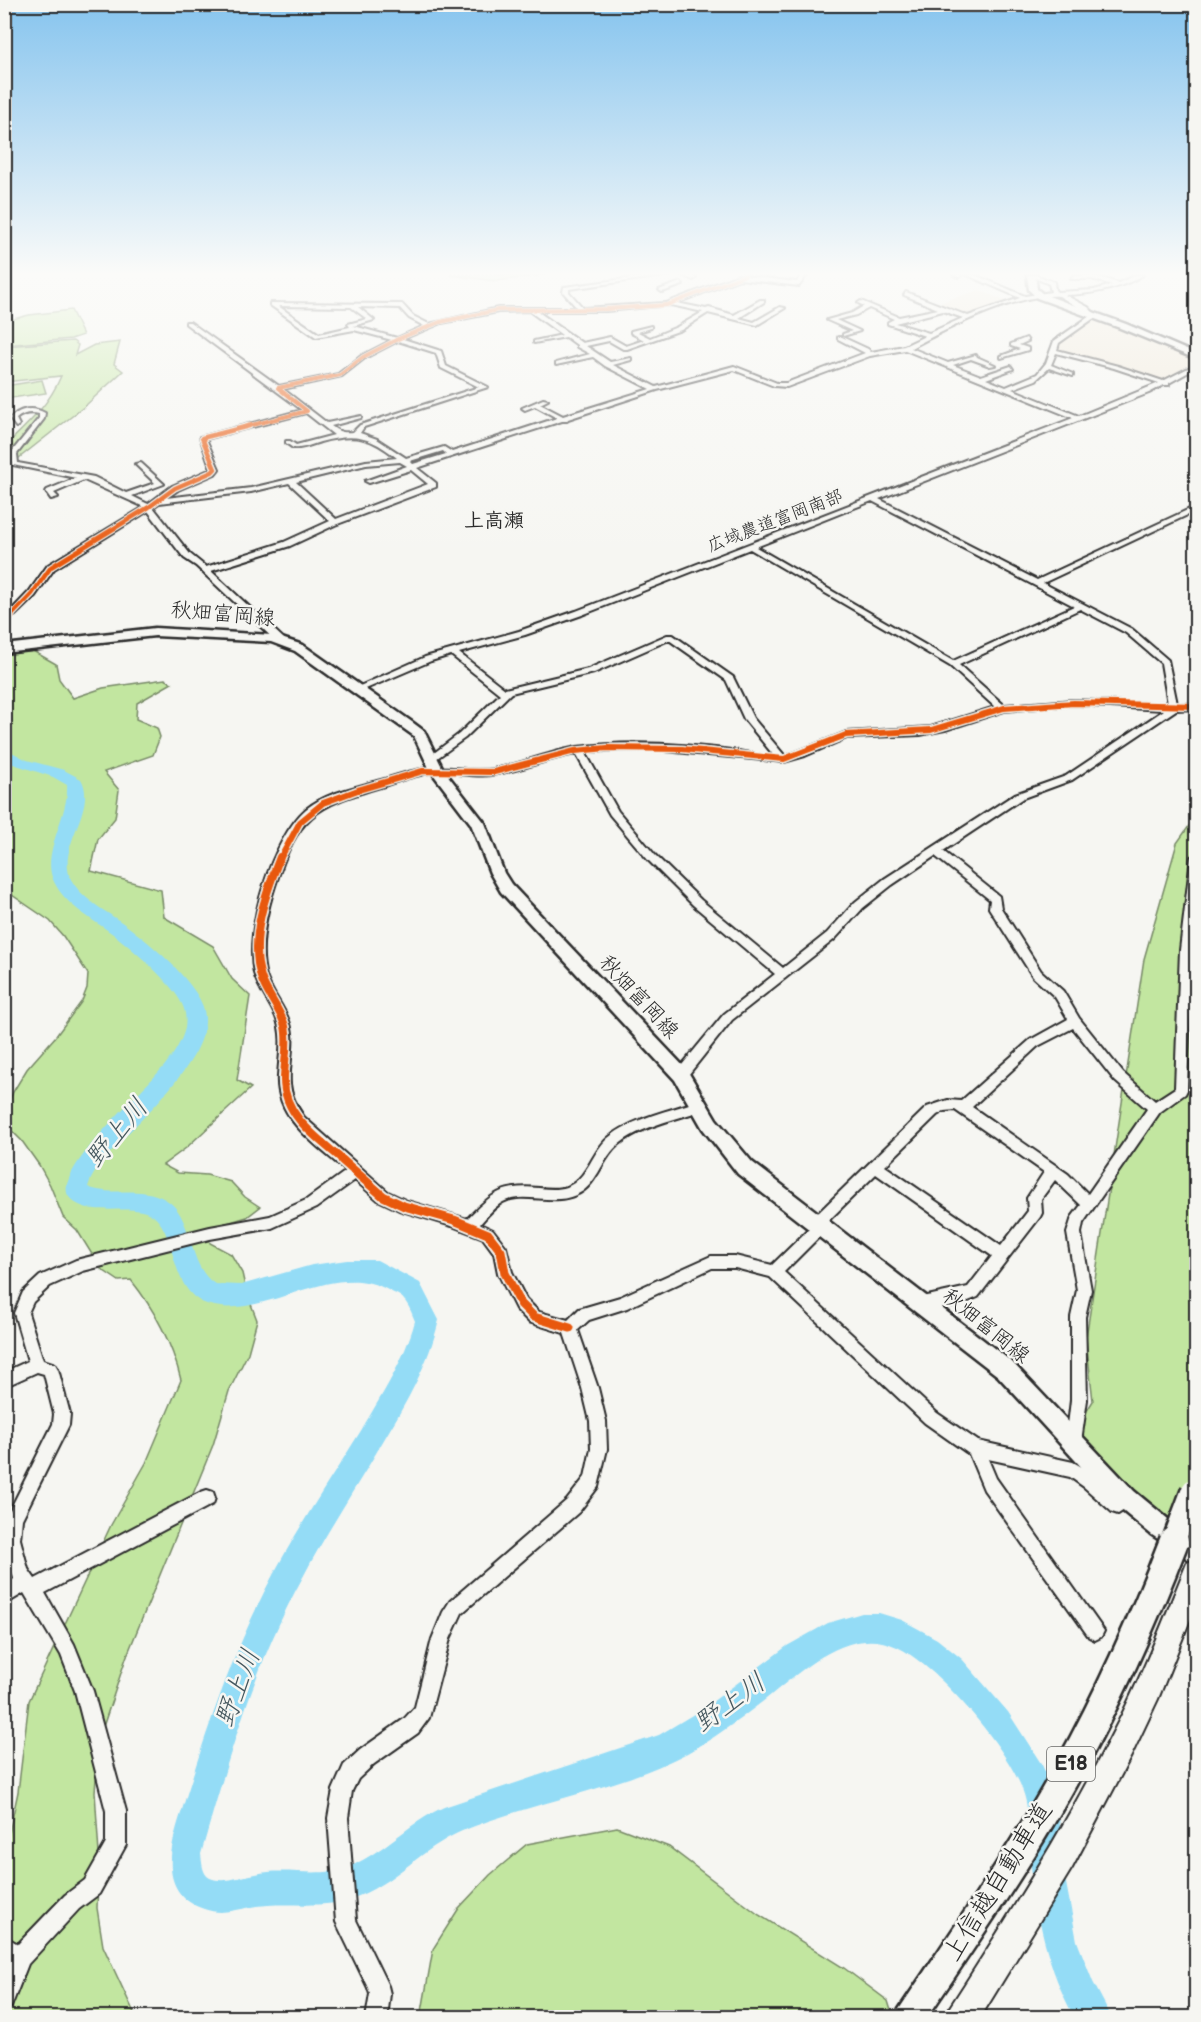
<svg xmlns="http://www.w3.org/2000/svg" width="1201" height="2022" font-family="'Balsamiq Sans','Klee One',sans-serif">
  <rect width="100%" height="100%" fill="#f6f6f2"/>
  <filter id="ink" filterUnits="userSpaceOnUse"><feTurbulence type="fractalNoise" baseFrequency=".0167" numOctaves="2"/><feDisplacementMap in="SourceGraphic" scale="12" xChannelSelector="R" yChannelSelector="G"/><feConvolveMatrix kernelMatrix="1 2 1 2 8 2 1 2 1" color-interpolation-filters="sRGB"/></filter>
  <g filter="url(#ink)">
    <g fill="#efe6d5">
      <path d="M 979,290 L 1008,302 L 967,317 L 935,304 Z"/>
      <path d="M 1093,318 L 1146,338 L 1190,358 L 1192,363 L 1162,381 L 1112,364 L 1057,351 L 1059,342 Z"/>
    </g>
    <g fill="#c2e6a0" stroke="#768866" stroke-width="1.5">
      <path d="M 449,275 L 544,275 L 496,281 Z"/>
      <path d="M 71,310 L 83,335 L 71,339 L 5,345 L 5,321 L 29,315 Z"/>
      <path d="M 73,341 L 78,345 L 75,355 L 94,345 L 120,342 L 114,364 L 123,371 L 85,406 L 5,469 L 5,446 C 28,424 49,405 61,376 L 5,382 L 5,346 Z"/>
      <path d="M 42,380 L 46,393 L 5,399 L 5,386 Z"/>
      <path d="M 33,651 L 56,664 L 59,679 L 73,698 L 103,688 L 165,679 L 172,683 L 137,703 L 136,719 L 157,728 L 160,737 L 153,755 L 104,772 L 119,790 L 115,818 L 98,839 L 91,871 L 161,890 L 164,917 L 213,946 L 232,979 L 250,996 L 237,1080 L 251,1088 L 186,1148 L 163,1165 L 178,1173 L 207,1175 L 231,1182 L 245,1197 L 260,1207 L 247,1217 L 207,1229 L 210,1243 L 231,1254 L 242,1273 L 246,1291 L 257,1320 L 248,1353 L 229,1391 L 213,1445 L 126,1658 L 99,1739 L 95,1792 L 99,1854 L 97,1908 L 103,1946 L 136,2017 L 5,2017 L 5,1852 L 18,1792 L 29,1701 L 111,1525 L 146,1463 L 181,1380 C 172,1343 155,1310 131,1280 L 119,1281 L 101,1269 L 77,1230 L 63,1217 L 50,1185 L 39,1165 L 22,1141 L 9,1128 L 5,1112 L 13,1092 L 27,1069 L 56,1036 L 82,1001 L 87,988 L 88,974 L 63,936 L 50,921 L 12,895 L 5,881 L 4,654 Z"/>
      <path d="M 1196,816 L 1196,1524 L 1156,1520 L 1082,1464 L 1078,1425 L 1093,1401 L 1086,1338 L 1144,959 L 1177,843 Z"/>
      <path d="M 617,1827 L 669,1847 L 759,1915 L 844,1968 L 888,2001 L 893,2017 L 421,2017 L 433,1949 L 459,1908 L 490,1875 L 527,1844 Z"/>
    </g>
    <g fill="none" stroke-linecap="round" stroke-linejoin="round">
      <path fill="#94dcf6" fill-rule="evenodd" d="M 4,748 L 27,760 L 64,770 L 81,779 C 99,809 51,852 74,884 C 87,903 110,913 127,926 C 149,942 178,967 193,989 C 199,997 205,1007 205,1018 C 208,1062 134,1124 107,1156 C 100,1166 91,1175 88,1187 C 111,1197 141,1185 165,1199 C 195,1216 186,1265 215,1284 L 241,1285 L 312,1265 L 347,1260 L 377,1260 L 420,1283 L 439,1320 C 428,1366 406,1403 382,1443 C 356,1488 327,1531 303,1577 C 255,1663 228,1759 201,1854 C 202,1862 202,1874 210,1878 C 224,1884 242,1876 256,1874 C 286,1867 322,1879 351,1866 C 385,1851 410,1822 444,1807 L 659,1735 L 704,1708 L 787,1646 L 828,1623 L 862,1613 L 879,1613 L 902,1620 L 937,1639 L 962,1659 L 1008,1712 L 1042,1765 L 1057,1798 L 1066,1883 L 1077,1941 L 1093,1982 L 1112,2018 L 1075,2018 C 1047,1969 1036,1913 1030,1858 C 1028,1839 1029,1820 1026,1802 C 1018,1758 938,1666 897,1647 C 848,1624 802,1671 766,1699 C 749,1712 732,1725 714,1737 C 638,1788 544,1797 462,1831 C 422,1848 393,1885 351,1899 C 324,1908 295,1903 268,1905 C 245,1906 226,1917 204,1909 C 162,1895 168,1856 178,1823 C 206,1731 236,1639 284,1555 C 308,1512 336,1471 362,1429 C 383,1393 404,1361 415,1321 C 412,1314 409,1305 404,1300 C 401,1295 393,1293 388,1290 C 333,1258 266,1320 210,1305 C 167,1294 179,1229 150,1214 C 128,1203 86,1219 69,1197 C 50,1174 149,1085 165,1065 C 174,1054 182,1041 185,1028 C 186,1020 186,1012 182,1004 C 173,984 132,948 113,934 C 91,918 62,904 52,877 C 43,850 69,815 67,785 L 53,777 L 7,762 L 4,761 Z"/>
      <g stroke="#2b2b2b" stroke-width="4">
        <g id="minor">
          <path d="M 655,275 L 670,275 L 569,289 L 569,292 L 583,308 L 666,303 L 738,275 L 748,275 L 746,276 L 797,282 L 801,275 L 807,275 L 799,286 L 740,279 L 677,303 L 706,309 L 709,308 L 734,315 L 760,300 L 764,300 L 764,302 L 739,318 L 754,322 L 780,307 L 785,308 L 757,325 L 708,313 L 681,330 L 627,349 L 623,349 L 609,341 L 586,346 L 610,362 L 631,358 L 631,360 L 613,365 L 656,387 L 734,366 L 777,383 L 786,383 L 865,353 L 838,339 L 838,337 L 842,337 L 868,349 L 871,352 L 904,346 L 925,336 L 888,324 L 888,322 L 894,319 L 869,308 L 856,315 L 836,320 L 860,331 L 843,336 L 843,334 L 852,331 L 827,320 L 852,313 L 864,306 L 858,303 L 861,301 L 899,317 L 938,309 L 904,295 L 906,292 L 968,316 L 1020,298 L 967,275 L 975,275 L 1025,296 L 1051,292 L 1049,284 L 1028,275 L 1036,275 L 1054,282 L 1055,290 L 1057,292 L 1094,290 L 1112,285 L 1092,279 L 1071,279 L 1073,276 L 1092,275 L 1118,283 L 1136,275 L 1143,275 C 1119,290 1092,294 1065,295 L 1088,307 L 1097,316 L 1059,343 L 1057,350 L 1118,366 L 1163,381 L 1196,364 L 1196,368 L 1169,383 L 1169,385 L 1164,385 L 1149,393 L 879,499 L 1037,580 L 1196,506 L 1196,511 L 1043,583 L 1132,629 L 1168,660 L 1177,704 L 1196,703 L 1196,709 L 1176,710 L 1072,780 L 1023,798 L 943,851 L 999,896 L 1001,908 L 1041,971 L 1063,991 L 1079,1018 L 1123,1073 L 1155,1101 L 1175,1088 L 1180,950 L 1191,857 L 1196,854 L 1196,904 L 1192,950 L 1187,1090 L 1185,1094 L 1160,1112 L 1083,1223 L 1081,1233 L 1091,1290 L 1085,1317 L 1087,1400 L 1080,1448 L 1074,1450 L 1068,1448 L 1066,1442 L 1071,1400 L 1071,1317 L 1077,1290 L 1067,1233 L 1072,1217 L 1081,1205 L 1055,1180 L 1041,1199 L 1042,1213 L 1040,1217 L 978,1297 L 961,1304 L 923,1311 L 918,1309 L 916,1304 L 918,1299 L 923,1297 L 968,1287 L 992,1256 L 876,1174 L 826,1223 L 828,1226 L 826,1230 L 784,1272 L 937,1413 L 978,1441 L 1073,1462 L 1096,1475 L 1118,1495 L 1126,1491 L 1132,1493 L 1134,1499 L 1132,1505 L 1118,1514 L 1112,1512 L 1084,1487 L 1070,1477 L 988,1459 L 996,1478 L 1104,1631 L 1101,1637 L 1095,1640 L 1089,1637 L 984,1490 L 969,1454 L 925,1423 L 770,1277 L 735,1268 L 712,1268 L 627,1308 L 589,1320 L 578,1330 L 598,1388 L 606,1421 L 607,1449 L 598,1487 L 579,1512 L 462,1613 L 450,1639 L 429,1718 L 418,1733 L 374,1764 L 358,1779 L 352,1791 L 348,1818 L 356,1920 L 388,1986 L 390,1994 L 387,2018 L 366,2018 L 370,1994 L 368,1988 L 336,1922 L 328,1818 L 333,1790 L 344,1765 L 360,1750 L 404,1719 L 415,1707 L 432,1639 L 443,1612 L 450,1601 L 567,1500 L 585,1477 L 591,1449 L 590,1421 L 582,1388 L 564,1333 L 529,1322 L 516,1309 L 498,1273 L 494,1253 L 483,1238 L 452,1226 L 399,1210 L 378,1200 L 355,1180 L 316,1208 L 272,1228 L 210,1239 L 83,1271 L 50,1286 L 33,1302 L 28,1313 L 43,1360 L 55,1364 L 58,1369 L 70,1414 L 69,1425 L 22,1519 L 20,1539 L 28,1569 L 35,1579 L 201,1492 L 207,1490 L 213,1492 L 215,1498 L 213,1504 L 45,1593 L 74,1644 L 93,1691 L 126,1811 L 126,1845 L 99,1894 L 79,1909 L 28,1964 L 11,2007 L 4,2010 L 4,1971 L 8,1961 L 4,1959 L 4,1936 L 18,1944 L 65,1895 L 85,1880 L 106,1843 L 106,1811 L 75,1691 L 61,1655 L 24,1593 L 4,1605 L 4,1586 L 14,1579 L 4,1543 L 6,1518 L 53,1424 L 54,1414 L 44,1374 L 37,1372 L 4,1387 L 4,1372 L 28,1361 L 14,1313 L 23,1292 L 40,1276 L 76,1260 L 210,1227 L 270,1216 L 306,1200 L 346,1171 C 317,1145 275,1119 278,1076 C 279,1056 284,1037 276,1017 C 270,1002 258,989 254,973 C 244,929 272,839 306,809 C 326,793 353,788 377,781 C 392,777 406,772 421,769 C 445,764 469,772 493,769 C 522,764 548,752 577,747 C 627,740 689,744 739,751 C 751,753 763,756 775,757 L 744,719 L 726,680 L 669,640 L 594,673 L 511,693 L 465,738 L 433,761 L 428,758 L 430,756 L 459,734 L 500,694 L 451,655 L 431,661 L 361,691 L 355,691 L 353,689 L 425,657 L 519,631 L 576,611 L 1073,418 L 905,350 L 870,356 L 787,387 L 774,386 L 734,370 L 657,390 L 568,419 L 567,421 L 562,421 L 417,468 L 436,483 L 436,487 L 335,525 L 290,546 L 211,571 L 284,639 L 285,641 L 281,644 L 278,643 L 196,566 L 184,558 L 148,511 L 54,569 L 35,596 L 4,626 L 4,618 L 29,592 L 48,565 L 144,507 L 84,480 L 54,493 L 58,497 L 51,499 L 46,492 L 47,490 L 76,478 L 13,465 L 10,454 L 39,418 L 39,414 C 30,412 23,413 16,419 L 19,425 L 16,427 L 10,419 C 19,408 33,406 45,413 L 44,419 L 17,454 L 18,463 L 94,477 L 126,493 L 155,483 L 135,464 L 141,463 L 164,484 L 132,496 L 148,504 L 172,486 L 211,469 L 200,437 L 302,410 L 186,324 L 186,322 L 190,322 L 279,386 L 338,374 L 361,356 L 392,340 L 354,330 L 316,337 L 270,305 L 270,303 L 402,304 L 413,316 L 429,324 L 498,308 L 577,308 L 563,292 L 564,287 ZM 1059,296 L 1089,314 L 1090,316 L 1054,341 L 1046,363 L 1037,374 L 1006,387 L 986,379 L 1013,369 L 1011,366 L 981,376 L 953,365 L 971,359 L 990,366 L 995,365 L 977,357 L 976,355 L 948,363 L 911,348 C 948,328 1018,293 1059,296 ZM 671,305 L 703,312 L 677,327 L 650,338 L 638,332 L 651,328 L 651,326 L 631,331 L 631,333 L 644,340 L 626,346 L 610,337 L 582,343 L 537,311 L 606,311 ZM 278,306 L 351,307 L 367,319 L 348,324 L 350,327 L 374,320 L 358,307 L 400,308 L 409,318 L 424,326 L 397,338 L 354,326 L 319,334 ZM 529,311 L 562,335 L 534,341 L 534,343 L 566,337 L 577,345 L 577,347 L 590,354 L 556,363 L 556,365 L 593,357 L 605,366 L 650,389 L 563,416 L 540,404 L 548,400 L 543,399 L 522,408 L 525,410 L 535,406 L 557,418 L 452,452 L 444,447 L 406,458 L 377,439 L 360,433 L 364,427 L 488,387 L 446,366 L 441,351 L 403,339 L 442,323 L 498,312 ZM 943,311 L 963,318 L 929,333 L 895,323 ZM 398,341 L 436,353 L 441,368 L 479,387 L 360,425 L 353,432 C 343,433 339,432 331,426 L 361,418 L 361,416 L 327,423 L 283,389 L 342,376 L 365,358 ZM 1056,353 L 1114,368 L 1159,383 L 1079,416 L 1012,389 L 1036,380 L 1049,368 L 1073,376 L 1073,374 L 1051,365 ZM 306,413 L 334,435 L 296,445 L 290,441 L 286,441 L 286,443 L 293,448 C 302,449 311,445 320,442 C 354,433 370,436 397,458 L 366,461 L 251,488 L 166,498 L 178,490 L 215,474 L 219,469 L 206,439 ZM 443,451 L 446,454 L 413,464 L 410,461 ZM 400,462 L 407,466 L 365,481 L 369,483 L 411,470 L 428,484 L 336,519 L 296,482 L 366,465 ZM 289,483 L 330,521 L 284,542 L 206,567 L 190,554 L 153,507 L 159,503 L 251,492 ZM 872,501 L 1074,606 L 953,661 L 756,547 ZM 750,549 L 950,666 L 995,707 L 931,727 L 846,732 L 785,756 L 753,718 L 733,677 L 673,635 L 667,635 L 588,669 L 505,689 L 459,653 L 525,635 L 582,615 ZM 1080,609 L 1126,633 L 1161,663 L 1168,704 L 1074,700 L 1004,705 L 959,665 ZM 1074,705 L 1164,710 L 1066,776 L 1015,794 L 884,879 L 855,902 L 827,933 L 783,968 L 701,900 L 655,855 L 618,811 L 585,752 L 626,750 L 664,751 L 784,762 L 805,756 L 847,738 L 920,735 L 945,730 L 1004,711 ZM 576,754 L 610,815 L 648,860 L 693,905 L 775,974 L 724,1014 L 677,1071 L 675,1075 L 677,1079 L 685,1079 L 732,1020 L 835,939 L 863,908 L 892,885 L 935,856 L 990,900 L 989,908 L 1033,977 L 1055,997 L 1068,1019 L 1030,1040 L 961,1101 L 948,1100 L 927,1107 L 812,1219 L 810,1223 L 812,1226 L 772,1265 L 735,1256 L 711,1256 L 620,1297 L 579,1309 L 568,1320 L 539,1312 L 526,1299 L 512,1272 L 506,1247 L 493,1230 L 480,1224 C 487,1216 494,1207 503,1202 C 524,1191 552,1206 576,1195 C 597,1186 601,1160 617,1146 C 640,1126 675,1120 703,1110 L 704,1106 L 703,1102 L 698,1101 C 669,1111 632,1118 608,1138 C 592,1152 588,1178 567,1187 C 558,1190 548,1189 539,1188 C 503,1184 491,1194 467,1219 L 407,1201 L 388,1192 L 304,1117 C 297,1107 291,1097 290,1084 C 288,1062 297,1042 289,1021 C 283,1005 271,992 266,976 C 258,948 266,914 275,886 C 298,815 314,806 384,786 C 400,781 416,774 433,773 C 453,772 472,777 492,775 C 520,771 547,759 576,754 ZM 1073,1028 L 1115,1081 L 1147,1109 L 1088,1194 L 1068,1174 L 972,1107 L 1038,1046 ZM 955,1110 L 1044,1172 L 1027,1198 L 1028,1211 L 1001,1246 L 885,1166 L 937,1115 L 944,1111 Z"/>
          <path d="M 682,275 L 690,275 L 696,278 L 693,280 Z"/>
          <path d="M 953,275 L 962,275 L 959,277 Z"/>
          <path d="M 681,282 L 683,285 L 662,292 L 659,290 Z"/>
          <path d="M 1026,338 L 1028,341 L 1019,345 L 1028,348 L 1028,350 L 1001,358 L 1001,356 L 1020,349 L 1011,346 L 1011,344 Z"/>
        </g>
      </g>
      <g stroke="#2b2b2b" stroke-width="5">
        <g id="major">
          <path d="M 1027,275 L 1035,275 L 1037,289 L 1043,294 L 1126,324 L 1196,354 L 1196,359 L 1120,328 L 1037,298 L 1029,290 Z"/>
          <path d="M 155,628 L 272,635 L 303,645 L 412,722 L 424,731 L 443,769 L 485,823 L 504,873 L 511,884 L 687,1070 L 716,1119 L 752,1162 L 1012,1362 L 1134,1491 L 1168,1519 L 1196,1538 L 1196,1562 L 1188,1559 L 1152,1535 L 1118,1507 L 998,1376 L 738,1174 L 703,1129 L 675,1080 L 501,892 L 490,873 L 471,824 L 430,770 L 414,736 L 295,651 L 271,642 L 155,636 L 4,653 L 4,645 Z"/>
        </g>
      </g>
      <g stroke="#2b2b2b" stroke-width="4">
        <path id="highway" d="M 1196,1559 L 1196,1605 L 1158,1699 L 1131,1756 L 1072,1868 L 980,2018 L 945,2018 L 950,2007 C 1007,1919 1063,1831 1110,1738 C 1140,1681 1163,1622 1187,1563 Z"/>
      </g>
      <use href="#minor" fill="#f6f6f2" fill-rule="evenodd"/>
      <use href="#major" fill="#f6f6f2" fill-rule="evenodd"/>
      <use href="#highway" fill="#f6f6f2" fill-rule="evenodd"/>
      <g stroke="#2b2b2b" stroke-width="27" stroke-linecap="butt">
        <path id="highway-bridge-far1" d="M 1173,1543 L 1193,1490"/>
      </g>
      <g stroke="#2b2b2b" stroke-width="33" stroke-linecap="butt">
        <path id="highway-bridge" d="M 910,2018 C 965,1936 1022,1855 1069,1769 C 1110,1695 1144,1619 1174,1541"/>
      </g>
      <use href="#highway-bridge-far1" stroke="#f6f6f2" stroke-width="22"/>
      <use href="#highway-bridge" stroke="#f6f6f2" stroke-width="28"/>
      <g stroke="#f6f6f2" stroke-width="5">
        <path id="cycleway-far4" d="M 244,427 L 307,411 L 278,388 L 340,375 L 363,357 L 398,339 L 440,322 L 498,310 L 606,309 L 667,305 L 745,275"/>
      </g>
      <g stroke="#f6f6f2" stroke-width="7">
        <path id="cycleway-far3" d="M 9,618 L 32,594 L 51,567 L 149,507 L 175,488 L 212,472 L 215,469 L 202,438 L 249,426"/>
      </g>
      <g stroke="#f6f6f2" stroke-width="9">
        <g id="cycleway-far2">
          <path d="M 4,624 L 11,617"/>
          <path d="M 280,859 L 300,822 L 323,803 L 358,790 L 423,771 L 494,772 L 575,751 L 607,748 L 682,749 L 784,759 L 846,735 L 931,730 L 1004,708 L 1074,703 L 1196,706"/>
        </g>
      </g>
      <g stroke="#f6f6f2" stroke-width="11">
        <path id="cycleway-far1" d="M 280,857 C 266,893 249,938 261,977 C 266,994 280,1008 285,1026 C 289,1044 284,1062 284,1080 C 284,1117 319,1139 344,1161"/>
      </g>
      <g stroke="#f6f6f2" stroke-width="13">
        <path id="cycleway" d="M 342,1160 L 383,1196 L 404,1206 L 454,1220 L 488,1234 L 501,1251 L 505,1273 L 521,1304 L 534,1317 L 570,1328"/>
      </g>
      <use href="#cycleway-far4" stroke="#e8590c" stroke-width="4"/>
      <use href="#cycleway-far3" stroke="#e8590c" stroke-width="4.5"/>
      <use href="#cycleway-far2" stroke="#e8590c" stroke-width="6"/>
      <use href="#cycleway-far1" stroke="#e8590c" stroke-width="8"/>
      <use href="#cycleway" stroke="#e8590c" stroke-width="9"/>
    </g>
  </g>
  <linearGradient id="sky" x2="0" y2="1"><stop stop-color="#86c4ee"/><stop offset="0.49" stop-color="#fbfbf9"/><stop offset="1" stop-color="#fbfbf9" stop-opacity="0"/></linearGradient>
  <rect width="1201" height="558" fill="url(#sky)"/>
  <g text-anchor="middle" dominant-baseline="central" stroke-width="5" stroke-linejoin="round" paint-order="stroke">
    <g font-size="18" fill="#2b2b2b" stroke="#f6f6f2">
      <text transform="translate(775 521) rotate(-21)">広域農道富岡南部</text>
    </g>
    <g font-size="20" font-weight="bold" fill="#2b2b2b" stroke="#f6f6f2">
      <text x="494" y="521">上高瀬</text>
    </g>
    <rect fill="#f6f6f2" stroke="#686867" stroke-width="1.5" x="1047" y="1747" width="48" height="34" rx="4.5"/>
    <g font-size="20" font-weight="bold" fill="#2b2b2b">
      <text x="1071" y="1764">E18</text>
    </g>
    <g font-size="21" fill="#2b2b2b" stroke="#f6f6f2">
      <text transform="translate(223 614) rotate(5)">秋畑富岡線</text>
      <text transform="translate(639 997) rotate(47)">秋畑富岡線</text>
      <text transform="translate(986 1326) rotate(39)">秋畑富岡線</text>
    </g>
    <g font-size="26" fill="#2b2b2b" stroke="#f6f6f2">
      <text transform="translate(998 1882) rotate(-58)">上信越自動車道</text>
    </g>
    <g font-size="27" font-style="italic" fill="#45575e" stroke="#f6f6f2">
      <text transform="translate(117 1133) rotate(-50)">野上川</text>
      <text transform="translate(238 1688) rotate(-69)">野上川</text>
      <text transform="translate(730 1703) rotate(-36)">野上川</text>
    </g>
  </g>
  <rect width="1201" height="2022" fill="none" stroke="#f6f6f2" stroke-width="24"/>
  <rect x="12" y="12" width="1177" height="1998" fill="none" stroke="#2b2b2b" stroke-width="2" filter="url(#ink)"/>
</svg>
